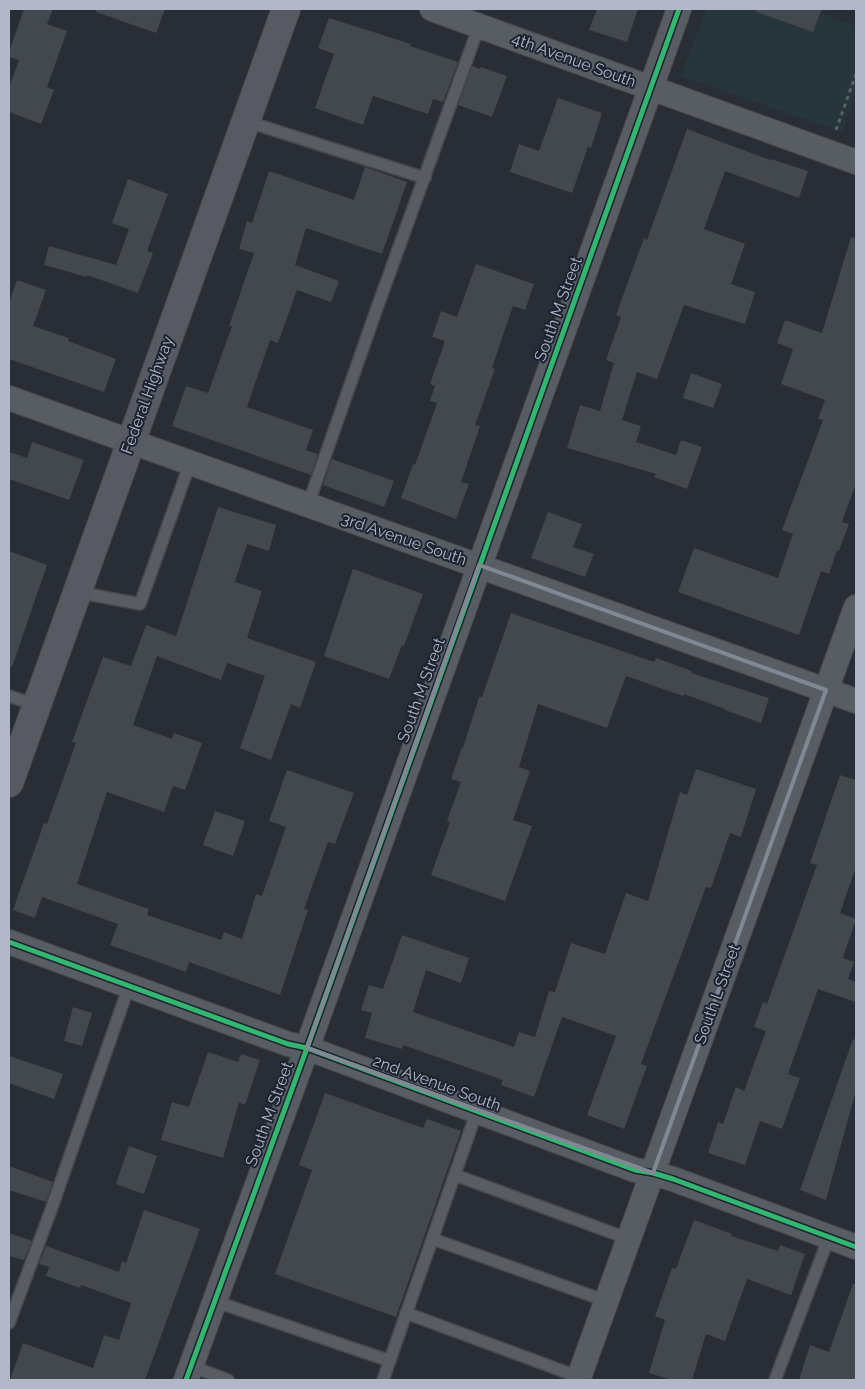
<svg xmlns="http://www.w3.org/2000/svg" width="865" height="1389" font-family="Raleway,sans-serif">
  <rect width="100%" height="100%" fill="#292d35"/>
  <path fill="#26363b" d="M 707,9 L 810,9 L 856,26 L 856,87 L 843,132 L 680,76 Z"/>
  <g fill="#43474e">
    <path d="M 24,9 L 53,9 L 47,24 L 67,31 L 47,87 L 54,90 L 41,124 L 9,112 L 9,88 L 19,60 L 9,57 L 9,52 Z"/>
    <path d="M 97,9 L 165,9 L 156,33 L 96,12 Z"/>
    <path d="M 597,9 L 638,9 L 627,42 L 589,30 Z"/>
    <path d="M 757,9 L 822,9 L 813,32 L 756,12 Z"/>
    <path d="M 329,18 L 411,44 L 410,46 L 458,62 L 443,102 L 433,99 L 428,114 L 373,96 L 363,125 L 315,108 L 334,54 L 318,48 Z"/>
    <path d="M 472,66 L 480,69 L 481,67 L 507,76 L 492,117 L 458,105 Z"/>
    <path d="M 558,98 L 602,113 L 591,148 L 588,147 L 572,193 L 510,172 L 519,144 L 539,151 Z"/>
    <path d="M 687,129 L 770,160 L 771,159 L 808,171 L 799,198 L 725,171 L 704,229 L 745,244 L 731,284 L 755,292 L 745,324 L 684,305 L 657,379 L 637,372 L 622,420 L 641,426 L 636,442 L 676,455 L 681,440 L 702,447 L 687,489 L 654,477 L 656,474 L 567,448 L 580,405 L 600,411 L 614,363 L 606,360 L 621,317 L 616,315 L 644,238 L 647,240 Z"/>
    <path d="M 365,167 L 407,182 L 382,254 L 306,228 L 295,265 L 339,281 L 331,302 L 297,290 L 278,343 L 270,340 L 247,407 L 313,430 L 306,450 L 318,454 L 311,475 L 172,426 L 186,386 L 208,393 L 232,326 L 229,326 L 254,253 L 239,249 L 247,221 L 252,223 L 269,171 L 354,200 Z"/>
    <path d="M 128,179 L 168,194 L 147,251 L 153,253 L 138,293 L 87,275 L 87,277 L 44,265 L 49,246 L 116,265 L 129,229 L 112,223 Z"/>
    <path d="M 851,237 L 856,238 L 856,483 L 842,522 L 849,524 L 839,551 L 837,550 L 829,574 L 821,571 L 799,635 L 678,592 L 694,548 L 778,578 L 793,534 L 782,530 L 823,420 L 818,419 L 825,400 L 781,384 L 793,349 L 777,343 L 785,320 L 822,333 Z"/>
    <path d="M 476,264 L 534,284 L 525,310 L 513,306 L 492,368 L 495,369 L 475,425 L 480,426 L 461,482 L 469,484 L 456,519 L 401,498 L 413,464 L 415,465 L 437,403 L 430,401 L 435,386 L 430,384 L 445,341 L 432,337 L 441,311 L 457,317 Z"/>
    <path d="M 17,280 L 46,290 L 33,326 L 69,338 L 68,341 L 116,359 L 104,392 L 9,359 L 9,303 Z"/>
    <path d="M 691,373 L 722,384 L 713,408 L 683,398 Z"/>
    <path d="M 32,442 L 84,460 L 69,500 L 9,479 L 9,452 L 27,458 Z"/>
    <path d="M 332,459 L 394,481 L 384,507 L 323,485 Z"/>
    <path d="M 218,507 L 276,525 L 269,551 L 247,544 L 235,582 L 262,591 L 247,638 L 316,662 L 300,708 L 291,704 L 271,760 L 240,748 L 265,676 L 227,663 L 221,680 L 157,656 L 133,725 L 172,739 L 174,733 L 202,743 L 185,790 L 173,786 L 164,812 L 107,792 L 77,884 L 149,909 L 147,915 L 221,940 L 224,932 L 242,939 L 256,894 L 262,896 L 286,827 L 269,821 L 287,770 L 354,793 L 335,844 L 328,842 L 304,909 L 308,910 L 280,995 L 189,962 L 186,972 L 110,945 L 118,924 L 42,897 L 35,918 L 13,910 L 44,823 L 47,824 L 76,743 L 72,742 L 103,657 L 131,666 L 146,625 L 176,636 Z"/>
    <path d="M 548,512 L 582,524 L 573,547 L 594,554 L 585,577 L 531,558 Z"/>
    <path d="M 9,551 L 47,565 L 12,667 L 9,666 Z"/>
    <path d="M 353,569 L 423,594 L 404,646 L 402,645 L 389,679 L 324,656 Z"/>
    <path d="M 511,613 L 654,662 L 656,658 L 692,671 L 691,673 L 769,698 L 761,723 L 725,710 L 725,709 L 684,694 L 683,696 L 626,676 L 607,728 L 538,704 L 519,767 L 530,771 L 513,820 L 532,826 L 505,901 L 431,875 L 450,822 L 447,821 L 461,782 L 451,779 L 462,747 L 463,748 L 479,697 L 482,697 Z"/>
    <path d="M 696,769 L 756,789 L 741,837 L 730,833 L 711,888 L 706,887 L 641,1064 L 647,1066 L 624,1129 L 587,1115 L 616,1036 L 562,1017 L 534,1097 L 501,1085 L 503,1080 L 403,1045 L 402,1049 L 365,1038 L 372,1013 L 361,1010 L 369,985 L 383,989 L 402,935 L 469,958 L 461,983 L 426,970 L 413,1012 L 514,1047 L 519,1032 L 535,1037 L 549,991 L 555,992 L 571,943 L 605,954 L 626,893 L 648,901 L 680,792 L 687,795 Z"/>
    <path d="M 840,775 L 856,780 L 856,867 L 840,913 L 856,919 L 843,958 L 854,962 L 848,979 L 856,982 L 856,1002 L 818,989 L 788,1074 L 800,1078 L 782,1129 L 760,1121 L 745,1165 L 708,1153 L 718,1122 L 723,1124 L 736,1087 L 744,1091 L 766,1031 L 754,1027 L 763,1002 L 767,1004 L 817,865 L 810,863 Z"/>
    <path d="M 215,811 L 245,821 L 233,856 L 203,845 Z"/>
    <path d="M 73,1007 L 92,1013 L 82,1046 L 64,1041 Z"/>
    <path d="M 853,1039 L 856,1040 L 856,1090 L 826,1200 L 800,1190 Z"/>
    <path d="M 208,1052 L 238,1062 L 241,1054 L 260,1060 L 245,1105 L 239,1102 L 223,1158 L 161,1140 L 172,1102 L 189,1107 Z"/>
    <path d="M 9,1056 L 63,1074 L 54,1099 L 9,1083 Z"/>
    <path d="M 325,1093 L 423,1128 L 427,1119 L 461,1131 L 396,1317 L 275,1274 L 312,1170 L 299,1165 Z"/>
    <path d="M 129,1146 L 157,1156 L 144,1194 L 116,1184 Z"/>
    <path d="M 9,1166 L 53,1182 L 46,1202 L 9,1190 Z"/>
    <path d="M 144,1210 L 200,1229 L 145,1380 L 10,1380 L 23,1343 L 93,1368 L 104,1335 L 119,1340 L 131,1303 L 81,1285 L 80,1288 L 46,1276 L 49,1267 L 39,1264 L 46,1246 L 119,1272 L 122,1261 L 126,1263 Z"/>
    <path d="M 694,1220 L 732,1234 L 731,1236 L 778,1251 L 780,1245 L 805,1254 L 791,1295 L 747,1279 L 725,1341 L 706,1334 L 692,1380 L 672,1380 L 649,1373 L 665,1320 L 655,1316 L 672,1268 L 676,1269 Z"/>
    <path d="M 9,1233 L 32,1241 L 24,1260 L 9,1256 Z"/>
    <path d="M 853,1284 L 856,1284 L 856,1380 L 799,1380 L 810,1345 L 829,1352 Z"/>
  </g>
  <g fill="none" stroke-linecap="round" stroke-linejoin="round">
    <g stroke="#45484f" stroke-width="14">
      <g id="lane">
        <path d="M 245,121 L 425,178"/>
        <path d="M 308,505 L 377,308 L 479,26"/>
        <path d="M 77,592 L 140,604 L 190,463"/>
        <path d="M 9,696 L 36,705"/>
        <path d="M 455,1175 L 629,1239"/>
        <path d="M 433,1239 L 606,1301"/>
        <path d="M 214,1301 L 390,1361"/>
        <path d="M 406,1313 L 579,1377"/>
        <path d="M 9,1323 L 51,1210 L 129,986"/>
        <path d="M 191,1366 L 228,1380"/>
        <path d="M 383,1380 L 477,1111"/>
        <path d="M 775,1380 L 829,1237"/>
      </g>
    </g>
    <g stroke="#45484f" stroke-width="26">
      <g id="street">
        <path d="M 432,9 L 856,162"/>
        <path d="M 9,398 L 856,701"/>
        <path d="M 9,942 L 288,1044 L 307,1048 L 635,1170 L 653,1173 L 673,1179 L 856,1247"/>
        <path d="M 186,1380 L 307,1048 L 679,9"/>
        <path d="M 578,1380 L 856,607"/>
      </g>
    </g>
    <g stroke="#45484f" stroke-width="30">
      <path id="secondary" d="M 9,783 L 286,9"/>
    </g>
    <path stroke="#5c6067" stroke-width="3" stroke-dasharray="4 4" stroke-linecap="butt" d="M 836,130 L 856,74"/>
    <use href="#lane" stroke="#585c63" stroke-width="11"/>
    <use href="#street" stroke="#585c63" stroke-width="24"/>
    <use href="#secondary" stroke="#575a62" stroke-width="28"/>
    <g stroke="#1c2330" stroke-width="8">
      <g id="cycleway">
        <path d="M 9,942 L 288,1044 L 307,1048 L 635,1170 L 653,1173 L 673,1179 L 856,1247"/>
        <path d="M 186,1380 L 307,1048 L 679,9"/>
      </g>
    </g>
    <use href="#cycleway" stroke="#33b770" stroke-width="5"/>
  </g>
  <path fill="none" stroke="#828794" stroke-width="4" stroke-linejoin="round" d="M 479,565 L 826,690 L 653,1173 L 307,1048 Z"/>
  <g text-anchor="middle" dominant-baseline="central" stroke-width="4" stroke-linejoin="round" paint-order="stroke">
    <g font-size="16" fill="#b2b8c7" stroke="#1c2330">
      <text transform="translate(574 60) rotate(20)">4th Avenue South</text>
      <text transform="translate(558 309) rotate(-70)">South M Street</text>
      <text transform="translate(147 395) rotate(-70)">Federal Highway</text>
      <text transform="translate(404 539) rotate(19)">3rd Avenue South</text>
      <text transform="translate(421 690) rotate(-70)">South M Street</text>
      <text transform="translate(717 994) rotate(-70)">South L Street</text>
      <text transform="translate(437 1083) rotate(20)">2nd Avenue South</text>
      <text transform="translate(269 1114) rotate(-70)">South M Street</text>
    </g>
  </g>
  <rect width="865" height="1389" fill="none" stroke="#b2b8c7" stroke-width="20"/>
</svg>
